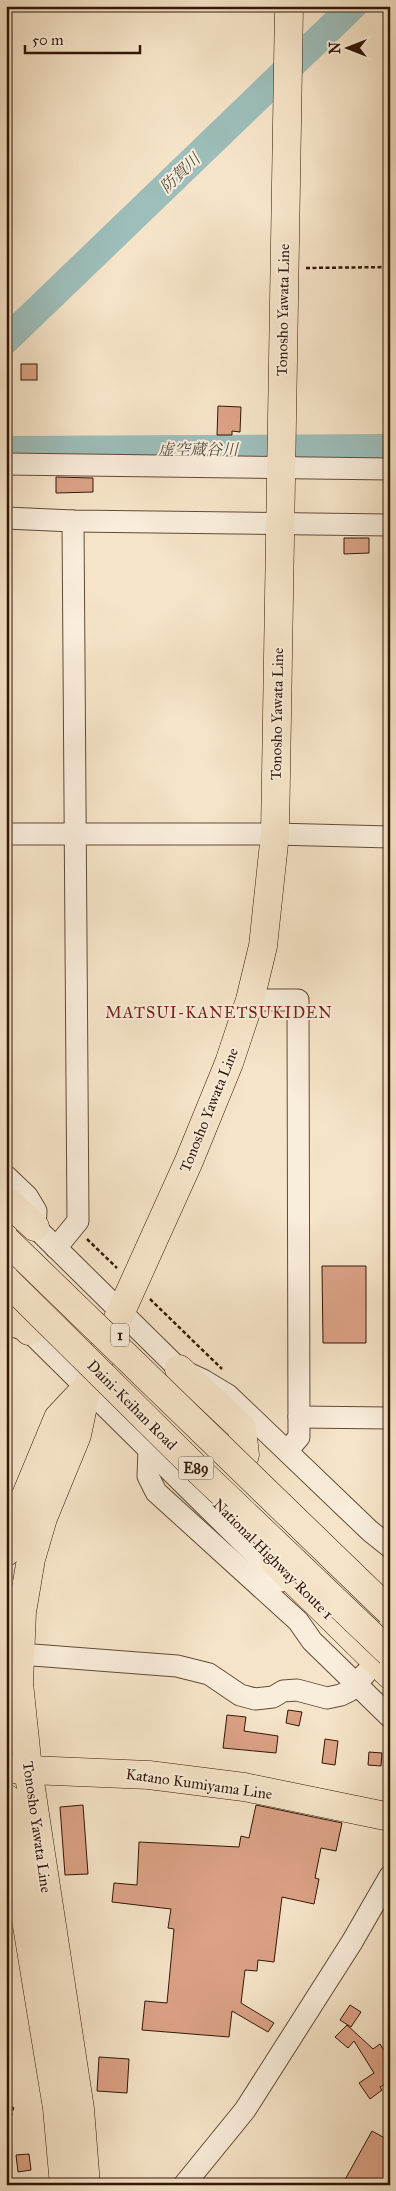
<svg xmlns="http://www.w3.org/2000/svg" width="396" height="2191" font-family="'IM FELL Great Primer','Noto Serif JP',serif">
  <rect width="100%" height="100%" fill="#f6e4c8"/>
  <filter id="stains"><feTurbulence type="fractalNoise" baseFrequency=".004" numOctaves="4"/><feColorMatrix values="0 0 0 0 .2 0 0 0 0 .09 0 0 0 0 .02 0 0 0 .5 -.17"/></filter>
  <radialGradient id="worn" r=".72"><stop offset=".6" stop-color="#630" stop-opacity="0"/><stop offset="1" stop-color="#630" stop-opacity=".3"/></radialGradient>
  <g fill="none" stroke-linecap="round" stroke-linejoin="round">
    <g stroke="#9dbeba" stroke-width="28">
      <path d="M 6,340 L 353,6"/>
      <path d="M 6,450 L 390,448"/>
    </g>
  </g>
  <g fill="#dca286" stroke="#321606">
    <rect x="21" y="364" width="16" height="16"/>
    <path d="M 218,406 L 241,407 L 240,432 L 232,431 L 232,435 L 217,435 Z"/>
    <path d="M 56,477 L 93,478 L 93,492 L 56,493 Z"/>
    <path d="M 344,538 L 369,538 L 369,553 L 344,554 Z"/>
    <path d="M 322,1266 L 366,1266 L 366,1343 L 323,1343 Z"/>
    <path d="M 288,1710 L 302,1712 L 299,1726 L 286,1723 Z"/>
    <path d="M 227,1715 L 246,1717 L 244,1731 L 278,1736 L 276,1753 L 223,1748 Z"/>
    <path d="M 325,1739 L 338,1741 L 335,1765 L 322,1763 Z"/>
    <path d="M 369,1752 L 382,1753 L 381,1766 L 368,1765 Z"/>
    <path d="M 83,1805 L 88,1874 L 65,1875 L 60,1807 Z"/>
    <path d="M 256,1805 L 342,1823 L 336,1851 L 321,1848 L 315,1878 L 319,1879 L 314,1904 L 282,1897 L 274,1962 L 258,1960 L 257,1971 L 245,1970 L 241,2003 L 274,2023 L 268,2032 L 232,2011 L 229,2037 L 142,2030 L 145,2001 L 167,2003 L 174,1929 L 168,1928 L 171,1909 L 112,1902 L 114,1883 L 137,1885 L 139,1842 L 239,1847 L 241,1836 L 249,1838 Z"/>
    <path d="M 350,2005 L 361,2012 L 351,2027 L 340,2020 Z"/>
    <path d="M 347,2025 L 373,2049 L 380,2044 L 390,2060 L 390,2081 L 380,2087 L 382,2090 L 370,2099 L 359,2083 L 374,2073 L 354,2041 L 348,2048 L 335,2037 Z"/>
    <path d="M 99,2057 L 129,2059 L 127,2093 L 97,2091 Z"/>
    <path d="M 372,2131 L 390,2141 L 390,2185 L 342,2185 Z"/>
    <path d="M 29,2154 L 31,2170 L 18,2172 L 16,2155 Z"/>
  </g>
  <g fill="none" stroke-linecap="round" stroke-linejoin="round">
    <g stroke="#634a36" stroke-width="23">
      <g id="minor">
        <path d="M 6,464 L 390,469"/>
        <path d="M 6,518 L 73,521 L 390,525"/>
        <path d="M 6,834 L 275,834 L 390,837"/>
        <path d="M 250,1000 L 298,1000 L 299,1437 L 288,1450"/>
        <path d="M 6,1176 L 27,1196 L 36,1211 L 35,1227 L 179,1369 L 203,1380 L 228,1395 L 370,1531 L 390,1547"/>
        <path d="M 56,1248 L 78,1221 L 73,521"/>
        <path d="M 16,1327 L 29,1331 L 282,1581"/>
        <path d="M 299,1417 L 390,1418"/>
        <path d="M 149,1450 L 148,1476 L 156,1492 L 298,1621 L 312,1641 L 390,1717"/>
        <path d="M 20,1654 L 177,1666 L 209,1674 L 240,1695 L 255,1699 L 273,1697 L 283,1691 L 297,1690 L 327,1698 L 341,1695 L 349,1691 L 366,1673"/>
        <path d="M 184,2185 L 245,2110 L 352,1942 L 390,1876"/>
      </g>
    </g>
    <g stroke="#321606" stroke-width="29">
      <g id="major">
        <path d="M 6,1552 L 19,1512 L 58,1418 L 87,1387"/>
        <path d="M 6,1769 L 149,1775 L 244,1787 L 390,1817"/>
        <path d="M 6,1798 L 57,2108 L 64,2185"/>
        <path d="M 86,2185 L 80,2109 L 28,1769 L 19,1683 L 22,1612 L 31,1559 L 43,1518 L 77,1435 L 87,1387 L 189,1161 L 229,1063 L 250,1000 L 263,946 L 275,834 L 289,6"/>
      </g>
    </g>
    <g stroke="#321606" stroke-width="29">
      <g id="highway">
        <path d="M 6,1200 L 35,1227"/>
        <path d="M 6,1309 L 29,1331"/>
        <path d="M 179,1369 L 242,1428 L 245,1455"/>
        <path d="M 275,1562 L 390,1675"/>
      </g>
    </g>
    <g stroke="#321606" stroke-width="2.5" stroke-dasharray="4 2.5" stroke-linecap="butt">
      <path d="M 306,268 L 390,267"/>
      <path d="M 87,1239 L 117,1268"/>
      <path d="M 150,1299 L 222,1369"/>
      <path d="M 6,2104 L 13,2108 L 6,2132"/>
    </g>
    <use href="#minor" stroke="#f9eddb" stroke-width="21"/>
    <use href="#major" stroke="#f6e4c8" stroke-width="28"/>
    <use href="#highway" stroke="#f6e4c8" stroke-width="28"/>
    <g stroke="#321606" stroke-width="29" stroke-linecap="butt">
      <g id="highway-bridge">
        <path d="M 6,1240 L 390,1612"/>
        <path d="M 6,1280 L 196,1468 L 390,1653"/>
      </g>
    </g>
    <use href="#highway-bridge" stroke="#f6e4c8" stroke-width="28"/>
  </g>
  <g text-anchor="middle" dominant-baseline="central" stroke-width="4" stroke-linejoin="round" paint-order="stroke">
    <g fill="#f9eddb" stroke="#6e5646" stroke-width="1">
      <rect x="111" y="1323.5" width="18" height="23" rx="4"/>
      <rect x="178.5" y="1456.5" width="35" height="23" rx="4"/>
    </g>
    <g font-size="14" font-weight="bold" fill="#321606">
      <text x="120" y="1335">1</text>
      <text x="196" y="1468">E89</text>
    </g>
    <g font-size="15" fill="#321606" stroke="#f9eddb">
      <text transform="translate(283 310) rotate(-89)">Tonosho Yawata Line</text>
      <text transform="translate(277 714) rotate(-89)">Tonosho Yawata Line</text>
      <text transform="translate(209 1110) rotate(-68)">Tonosho Yawata Line</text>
      <text transform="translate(132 1405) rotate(45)">Daini-Keihan Road</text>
      <text transform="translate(273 1559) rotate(45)">National Highway Route 1</text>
      <text transform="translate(199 1784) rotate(8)">Katano Kumiyama Line</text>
      <text transform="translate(37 1827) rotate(82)">Tonosho Yawata Line</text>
    </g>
    <g font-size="16" font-style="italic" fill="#575145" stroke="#f9eddb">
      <text transform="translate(180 173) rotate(-44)">防賀川</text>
      <text x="198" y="449">虚空蔵谷川</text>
    </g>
    <g font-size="16" letter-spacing="1" fill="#7a1f14" stroke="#f9eddb">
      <text x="219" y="1012">MATSUI-KANETSUKIDEN</text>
    </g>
  </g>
  <rect width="396" height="2191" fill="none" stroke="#f6e4c8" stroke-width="25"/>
  <rect x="8" y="8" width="381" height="2176" fill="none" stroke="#321606" stroke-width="2.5"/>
  <rect x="12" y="12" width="371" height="2166" fill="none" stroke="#321606"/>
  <g transform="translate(348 48) rotate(270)" stroke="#f9eddb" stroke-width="4" paint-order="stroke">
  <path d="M0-4L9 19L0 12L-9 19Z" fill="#321606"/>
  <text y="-8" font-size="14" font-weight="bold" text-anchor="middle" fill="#321606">N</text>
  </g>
  <path d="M25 45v8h115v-8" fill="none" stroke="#321606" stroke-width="2.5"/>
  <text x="32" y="45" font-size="15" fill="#321606" stroke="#f9eddb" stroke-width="4" paint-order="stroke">50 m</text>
  <rect width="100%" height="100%" filter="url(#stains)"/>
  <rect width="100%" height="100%" fill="url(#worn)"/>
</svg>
